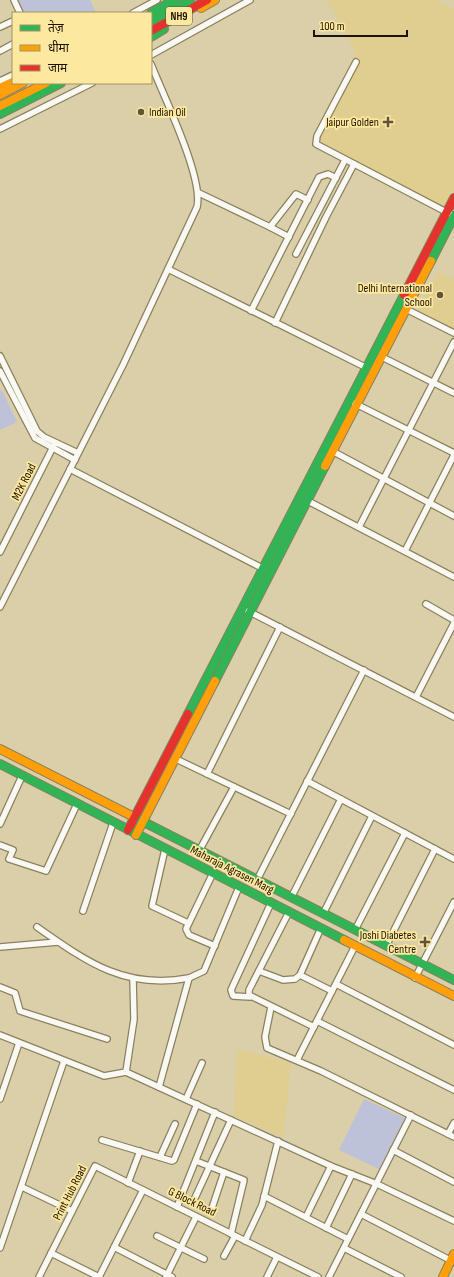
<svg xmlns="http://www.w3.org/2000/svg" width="454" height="1277" font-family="'Sofia Sans Condensed','Noto Sans Devanagari',sans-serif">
  <rect width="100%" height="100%" fill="#dacfa8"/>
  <g fill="#e0ce90">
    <path d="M 327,0 L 436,0 L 454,9 L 454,192 L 446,209 L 311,144 L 356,53 Z"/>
    <path d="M 439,272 L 454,279 L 454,329 L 418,311 Z"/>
    <path d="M 237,1049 L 291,1063 L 283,1137 L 234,1116 Z"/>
  </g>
  <g fill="#bdc2d8">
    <path d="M 16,0 L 90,0 L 96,13 L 22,13 Z"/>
    <path d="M 2,390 L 17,422 L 0,430 L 0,391 Z"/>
    <path d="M 364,1099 L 405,1118 L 379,1169 L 339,1150 Z"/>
  </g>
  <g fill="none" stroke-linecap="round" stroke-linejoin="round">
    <g stroke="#89805e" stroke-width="8">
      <g id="street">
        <path d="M 14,0 L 20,13"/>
        <path d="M 133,13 L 157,0"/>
        <path d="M 0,27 L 13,21"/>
        <path d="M 0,51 L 13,44"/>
        <path d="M 151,55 L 250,0"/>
        <path d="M 356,62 L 317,136 L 316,144 L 454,216"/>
        <path d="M 0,81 L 13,75"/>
        <path d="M 0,129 L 92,83"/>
        <path d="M 199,193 L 270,227 L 296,194 L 308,200"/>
        <path d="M 270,227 L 289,237"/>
        <path d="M 296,254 L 345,160"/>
        <path d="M 168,269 L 367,368"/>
        <path d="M 406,309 L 454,333"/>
        <path d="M 251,311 L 319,177 L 328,174 L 336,178"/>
        <path d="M 275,323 L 326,217 L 354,164"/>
        <path d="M 0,356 L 37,431 L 44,437 L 78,453"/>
        <path d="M 382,357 L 454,393"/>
        <path d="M 0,371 L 35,438 L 75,460"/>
        <path d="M 354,403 L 454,453"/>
        <path d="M 334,452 L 454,516"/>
        <path d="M 70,469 L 264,569"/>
        <path d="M 308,501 L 454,577"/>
        <path d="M 359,527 L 454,342"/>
        <path d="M 405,551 L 454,455"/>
        <path d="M 0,552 L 55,443"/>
        <path d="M 426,604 L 454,620"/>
        <path d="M 0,607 L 123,365 L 197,207 C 204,178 163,95 151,64"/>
        <path d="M 248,611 L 454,717"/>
        <path d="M 416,697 L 454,623"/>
        <path d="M 176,759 L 291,814"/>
        <path d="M 207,774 L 280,627"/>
        <path d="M 307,781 L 454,859"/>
        <path d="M 0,824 L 22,776"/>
        <path d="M 0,845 L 13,850 L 9,859 L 46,871 L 77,804"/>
        <path d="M 165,849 L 152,906 L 188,923"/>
        <path d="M 199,851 L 234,787"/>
        <path d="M 213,873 L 186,929 L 189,935 L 215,946"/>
        <path d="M 257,880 L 364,670"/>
        <path d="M 291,898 L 341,799"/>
        <path d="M 83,911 L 113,823"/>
        <path d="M 289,912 L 249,990 L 249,995 L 314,1027"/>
        <path d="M 323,914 L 372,816"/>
        <path d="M 37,927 C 87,962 125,990 189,978"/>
        <path d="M 355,930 L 405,833"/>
        <path d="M 386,946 L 435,849"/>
        <path d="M 0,947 L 58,942"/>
        <path d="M 259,971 L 283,980 L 295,979 L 300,975 L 321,928"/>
        <path d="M 300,975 L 332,991"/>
        <path d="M 415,978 L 454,902"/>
        <path d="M 336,984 L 454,1045"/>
        <path d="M 0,987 L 15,993 L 20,1011 L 107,1039"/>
        <path d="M 250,997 L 233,996 L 231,990 L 271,903"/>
        <path d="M 271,1007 L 265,1037 L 267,1048 L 321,1071 L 454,1137"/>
        <path d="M 317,1021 L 454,1090"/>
        <path d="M 0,1035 L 104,1076 L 126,1072 L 331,1166 L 377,1184 L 454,1221"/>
        <path d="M 297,1060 L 355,946"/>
        <path d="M 126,1072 L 134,1019 L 133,979"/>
        <path d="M 159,1087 L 189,978 L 204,971 L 239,887"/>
        <path d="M 0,1099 L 19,1043"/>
        <path d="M 186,1099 L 202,1063"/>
        <path d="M 448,1134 L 454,1123"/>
        <path d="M 102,1140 L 172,1161 L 174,1160 L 197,1104"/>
        <path d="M 393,1150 L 454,1182"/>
        <path d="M 160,1157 L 175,1124"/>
        <path d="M 196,1161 L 244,1180 L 231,1234"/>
        <path d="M 128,1183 L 140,1151"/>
        <path d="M 22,1187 L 72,1211"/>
        <path d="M 264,1196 L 348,1239"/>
        <path d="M 194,1200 L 231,1120"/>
        <path d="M 177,1207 L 215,1112"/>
        <path d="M 212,1208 L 224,1172"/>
        <path d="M 361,1214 L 450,1260"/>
        <path d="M 306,1217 L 331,1166"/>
        <path d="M 326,1228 L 352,1174"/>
        <path d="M 157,1236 L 204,1259"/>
        <path d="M 245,1241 L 262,1205 L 278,1141"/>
        <path d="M 114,1247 L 172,1277"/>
        <path d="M 0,1248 L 64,1061"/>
        <path d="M 344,1248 L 401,1277"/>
        <path d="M 51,1253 L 99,1277"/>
        <path d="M 224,1256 L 235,1236"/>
        <path d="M 39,1277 L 95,1166 L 318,1277"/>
        <path d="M 99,1277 L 143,1190"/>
        <path d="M 166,1277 L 196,1217"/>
        <path d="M 267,1277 L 277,1257"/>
        <path d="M 329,1277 L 411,1115"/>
      </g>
    </g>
    <g stroke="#89805e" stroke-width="10">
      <g id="fast">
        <path d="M 151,13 L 174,0"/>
        <path d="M 151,21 L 190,0"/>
        <path d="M 151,37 L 164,29"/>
        <path d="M 0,114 L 61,83"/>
        <path d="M 431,261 L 454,216"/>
        <path d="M 215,681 L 325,466"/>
        <path d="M 188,714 L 404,295"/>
        <path d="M 0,764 L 344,940"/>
        <path d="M 132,816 L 454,980"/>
      </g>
    </g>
    <g stroke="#89805e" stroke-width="10">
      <g id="slow">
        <path d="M 201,8 L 215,0"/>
        <path d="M 0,88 L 13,82"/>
        <path d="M 0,95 L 23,83"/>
        <path d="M 0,106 L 46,83"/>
        <path d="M 325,466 L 431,261"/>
        <path d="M 0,749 L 132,816"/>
        <path d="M 136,835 L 215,681"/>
        <path d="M 344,940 L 454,996"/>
        <path d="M 443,1277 L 454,1254"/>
      </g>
    </g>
    <g stroke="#89805e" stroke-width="10">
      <g id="jam">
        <path d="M 151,31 L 207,0"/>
        <path d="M 404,295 L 454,198"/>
        <path d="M 128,830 L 188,714"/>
      </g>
    </g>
    <use href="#street" stroke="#f9f8f2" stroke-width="5.5"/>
    <use href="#fast" stroke="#30b455" stroke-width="8"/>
    <use href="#slow" stroke="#ff9f0a" stroke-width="8"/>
    <use href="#jam" stroke="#e5322d" stroke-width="8"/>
  </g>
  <g fill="#5e553b" stroke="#fde89f" stroke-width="1.5">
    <circle cx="141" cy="112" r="4"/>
    <path d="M386 116h4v4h4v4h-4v4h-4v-4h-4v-4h4z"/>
    <circle cx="440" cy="295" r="4"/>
    <path d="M423 936h4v4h4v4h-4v4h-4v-4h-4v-4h4z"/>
  </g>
  <g text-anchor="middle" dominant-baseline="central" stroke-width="3.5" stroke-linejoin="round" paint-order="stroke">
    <rect fill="#fde89f" stroke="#605330" stroke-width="1" x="166" y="7" width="26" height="18" rx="3"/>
    <g font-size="11" font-weight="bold" fill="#1c1300">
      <text x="179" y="16">NH9</text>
    </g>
    <g font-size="12" fill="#1c1300" stroke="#fde89f" text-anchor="end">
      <text x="149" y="112" text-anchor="start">Indian Oil</text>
      <text x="379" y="122">Jaipur Golden</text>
      <text x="432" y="288">Delhi International<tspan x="432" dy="14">School</tspan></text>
      <text x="416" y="935">Joshi Diabetes<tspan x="416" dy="14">Centre</tspan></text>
    </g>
    <g font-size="12" fill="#1c1300" stroke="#fde89f">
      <text transform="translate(24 482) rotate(-63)">M2K Road</text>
      <text transform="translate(232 870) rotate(27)">Maharaja Agrasen Marg</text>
      <text transform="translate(70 1193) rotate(-63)">Print Hub Road</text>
      <text transform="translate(192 1202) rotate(26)">G Block Road</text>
    </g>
  </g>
  <rect x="12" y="12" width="140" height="72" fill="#fde89f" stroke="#a3935f"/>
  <rect x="20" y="25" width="20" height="6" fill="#30b455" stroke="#a3935f"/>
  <text x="48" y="32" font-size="12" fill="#1c1300">तेज़</text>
  <rect x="20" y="45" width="20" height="6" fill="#ff9f0a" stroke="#a3935f"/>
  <text x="48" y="52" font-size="12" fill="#1c1300">धीमा</text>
  <rect x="20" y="65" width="20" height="6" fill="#e5322d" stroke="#a3935f"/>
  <text x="48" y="72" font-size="12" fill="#1c1300">जाम</text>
  <path d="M314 30v6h93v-6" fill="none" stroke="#1c1300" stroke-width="2"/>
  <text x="320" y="30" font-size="12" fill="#1c1300" stroke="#fde89f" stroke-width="3" paint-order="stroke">100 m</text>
</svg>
